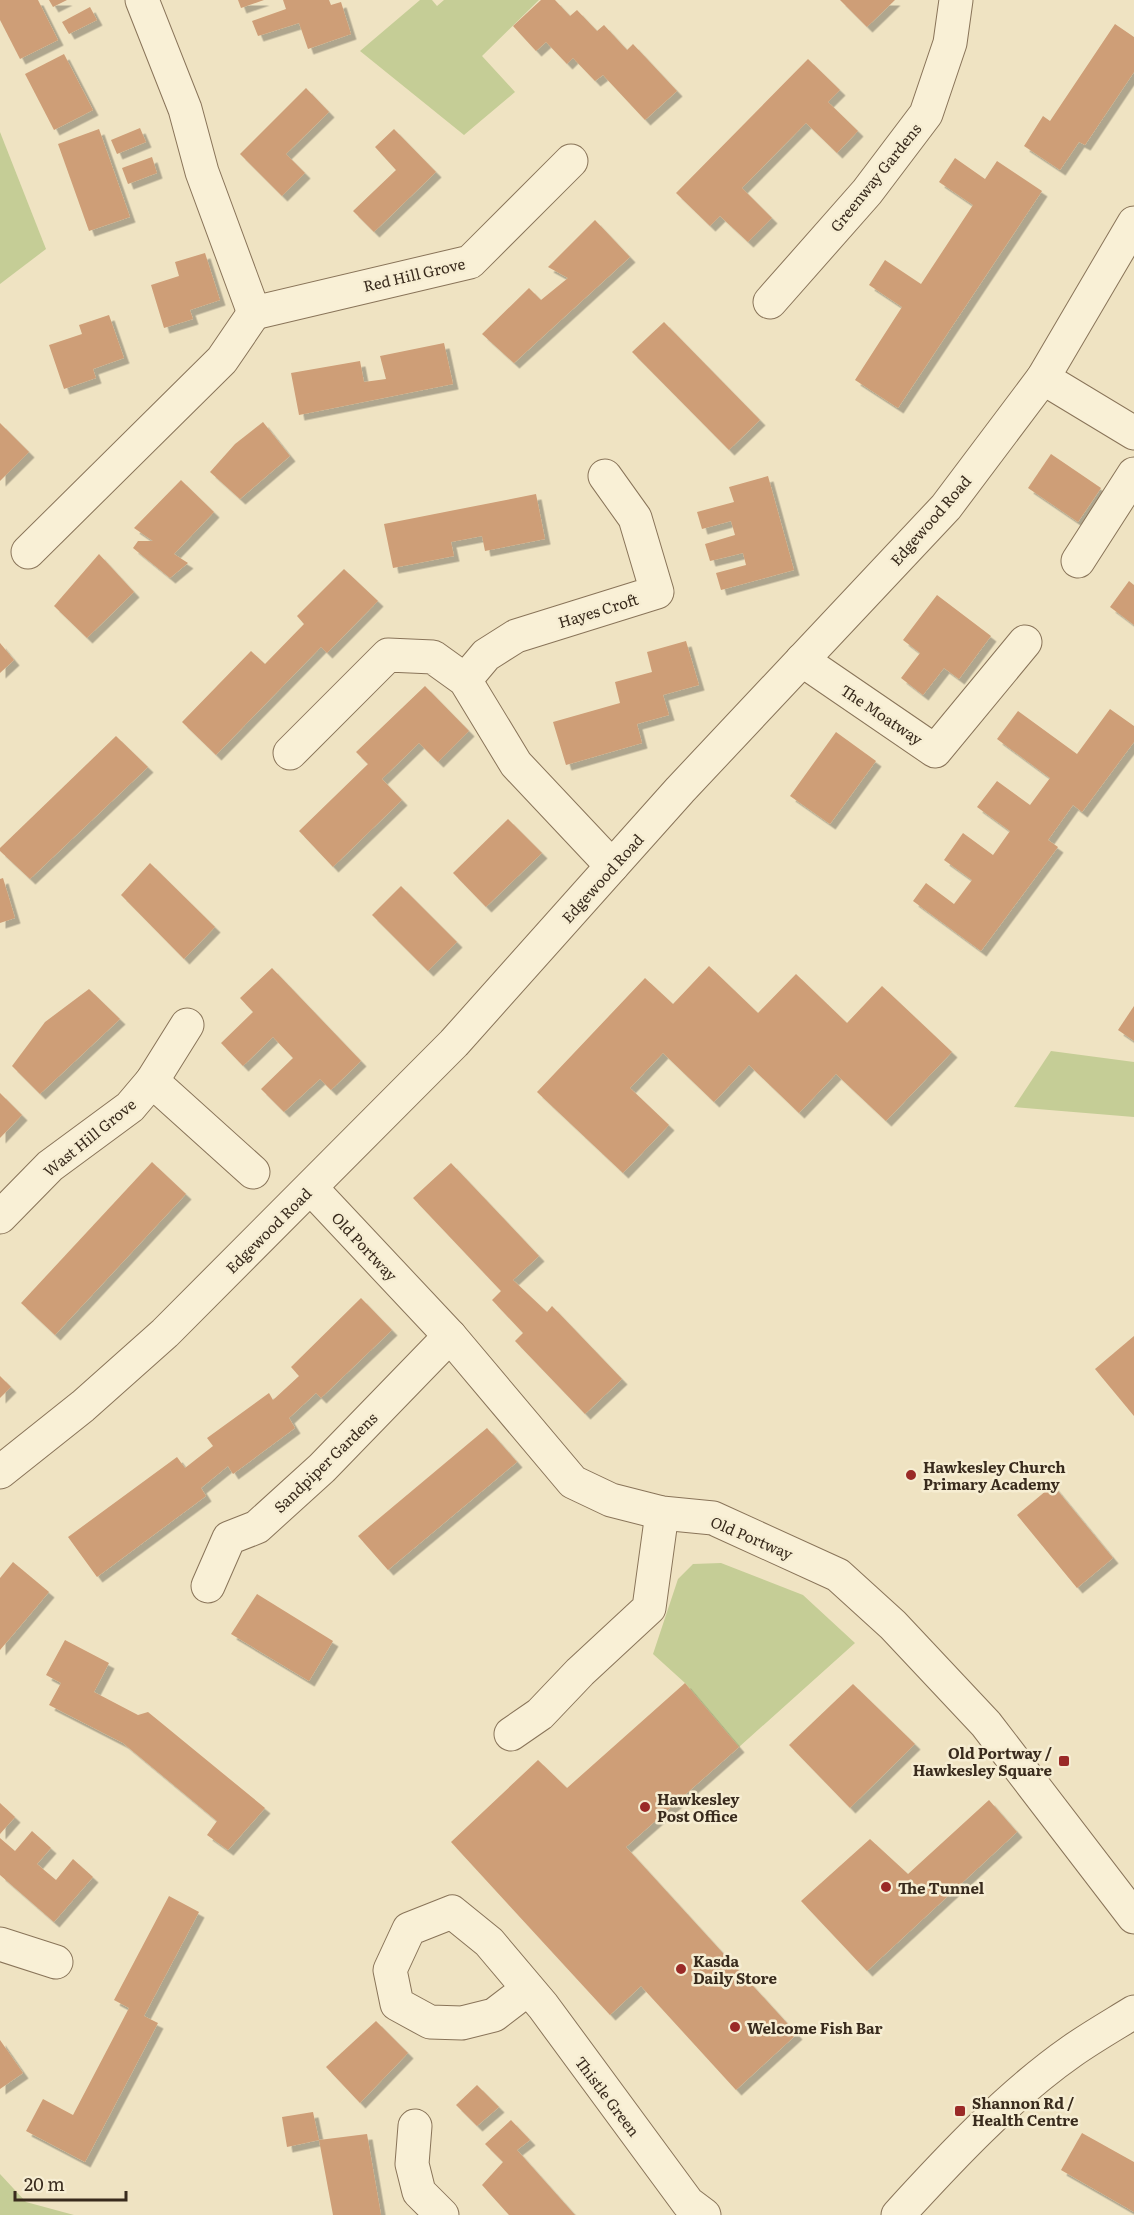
<svg xmlns="http://www.w3.org/2000/svg" width="1134" height="2215" font-family="Literata,serif">
  <defs>
    <filter id="shadow"><feDropShadow dx="5.5" dy="5.5" stdDeviation="0" flood-color="#0004"/></filter>
  </defs>
  <rect width="100%" height="100%" fill="#efe3c2"/>
  <g fill="#c5cd96">
    <path d="M 420,0 L 432,0 L 437,6 L 444,0 L 539,0 L 482,56 L 515,92 L 464,135 L 360,51 Z"/>
    <path d="M 0,132 L 46,249 L 0,284 Z"/>
    <path d="M 1051,1051 L 1134,1062 L 1134,1117 L 1014,1107 Z"/>
    <path d="M 721,1563 L 803,1595 L 855,1643 L 739,1747 L 685,1683 L 653,1654 L 678,1579 L 693,1564 Z"/>
    <path d="M 0,2174 L 26,2202 L 74,2215 L 0,2215 Z"/>
  </g>
  <g fill="#ce9e77" filter="url(#shadow)">
    <path d="M 0,0 L 38,0 L 58,40 L 20,59 L 0,20 Z"/>
    <path d="M 49,0 L 67,0 L 53,7 Z"/>
    <path d="M 238,0 L 264,0 L 241,8 Z"/>
    <path d="M 283,0 L 329,0 L 331,5 L 341,2 L 351,34 L 308,49 L 299,23 L 258,36 L 252,21 L 286,9 Z"/>
    <path d="M 541,0 L 555,0 L 570,16 L 577,10 L 597,31 L 604,25 L 627,50 L 633,44 L 677,91 L 645,120 L 603,75 L 595,81 L 573,58 L 567,64 L 546,42 L 536,51 L 513,26 Z"/>
    <path d="M 840,0 L 895,0 L 867,27 Z"/>
    <path d="M 90,7 L 97,20 L 69,34 L 62,22 Z"/>
    <path d="M 1115,24 L 1134,37 L 1134,72 L 1085,145 L 1079,142 L 1060,170 L 1024,146 L 1043,116 L 1050,121 Z"/>
    <path d="M 64,54 L 93,110 L 54,130 L 25,74 Z"/>
    <path d="M 808,59 L 840,90 L 828,102 L 858,131 L 837,153 L 806,123 L 742,188 L 772,218 L 748,242 L 720,216 L 710,226 L 676,193 Z"/>
    <path d="M 306,88 L 329,112 L 286,154 L 305,173 L 282,196 L 240,154 Z"/>
    <path d="M 140,128 L 146,142 L 117,154 L 111,140 Z"/>
    <path d="M 99,129 L 130,217 L 89,231 L 58,144 Z"/>
    <path d="M 394,129 L 436,172 L 374,232 L 353,211 L 396,170 L 375,147 Z"/>
    <path d="M 152,157 L 157,173 L 128,184 L 122,168 Z"/>
    <path d="M 955,158 L 985,179 L 997,161 L 1042,191 L 898,408 L 855,380 L 902,307 L 869,285 L 885,260 L 921,284 L 973,205 L 939,182 Z"/>
    <path d="M 595,220 L 630,257 L 514,363 L 482,334 L 529,288 L 541,300 L 568,278 L 548,267 Z"/>
    <path d="M 205,253 L 220,300 L 190,310 L 193,319 L 164,328 L 151,285 L 179,276 L 175,262 Z"/>
    <path d="M 109,315 L 124,358 L 93,369 L 96,378 L 64,389 L 49,345 L 82,334 L 79,325 Z"/>
    <path d="M 664,322 L 760,420 L 729,450 L 632,352 Z"/>
    <path d="M 444,343 L 453,384 L 299,415 L 291,373 L 360,361 L 364,382 L 386,379 L 380,356 Z"/>
    <path d="M 263,422 L 290,456 L 240,499 L 210,472 L 235,444 Z"/>
    <path d="M 0,423 L 29,452 L 0,481 Z"/>
    <path d="M 1051,454 L 1101,488 L 1078,522 L 1028,488 Z"/>
    <path d="M 768,476 L 794,570 L 721,590 L 716,573 L 746,565 L 743,553 L 710,561 L 705,544 L 735,535 L 731,521 L 702,529 L 697,512 L 734,502 L 729,487 Z"/>
    <path d="M 181,480 L 214,512 L 174,554 L 188,563 L 170,578 L 133,548 L 138,541 L 153,541 L 134,528 Z"/>
    <path d="M 536,494 L 545,539 L 485,551 L 482,536 L 451,542 L 454,556 L 393,568 L 384,524 Z"/>
    <path d="M 99,554 L 134,592 L 87,638 L 54,606 Z"/>
    <path d="M 344,569 L 378,601 L 327,653 L 321,647 L 216,755 L 182,722 L 251,651 L 265,664 L 304,624 L 297,616 Z"/>
    <path d="M 1129,581 L 1134,585 L 1134,625 L 1110,607 Z"/>
    <path d="M 937,595 L 991,636 L 959,679 L 944,668 L 923,695 L 901,678 L 920,653 L 903,640 Z"/>
    <path d="M 686,641 L 699,685 L 663,695 L 669,715 L 637,724 L 642,743 L 566,765 L 553,722 L 620,703 L 615,682 L 652,672 L 647,652 Z"/>
    <path d="M 0,643 L 14,660 L 0,673 Z"/>
    <path d="M 425,686 L 469,731 L 438,762 L 419,743 L 382,779 L 402,800 L 333,867 L 299,831 L 368,764 L 356,752 Z"/>
    <path d="M 1110,709 L 1134,726 L 1134,742 L 1082,812 L 1073,805 L 1048,840 L 1058,847 L 981,951 L 913,901 L 926,883 L 954,904 L 972,880 L 944,860 L 963,833 L 993,855 L 1010,831 L 977,807 L 997,781 L 1030,805 L 1050,778 L 997,739 L 1018,711 L 1077,754 Z"/>
    <path d="M 836,732 L 876,761 L 830,824 L 790,796 Z"/>
    <path d="M 116,736 L 148,767 L 30,879 L 0,851 L 0,848 Z"/>
    <path d="M 508,819 L 542,853 L 486,907 L 453,873 Z"/>
    <path d="M 150,863 L 215,927 L 184,959 L 121,895 Z"/>
    <path d="M 3,878 L 15,918 L 0,923 L 0,879 Z"/>
    <path d="M 401,886 L 457,942 L 428,971 L 372,915 Z"/>
    <path d="M 709,966 L 758,1013 L 796,974 L 847,1023 L 882,986 L 952,1052 L 886,1121 L 836,1074 L 799,1113 L 749,1065 L 714,1102 L 663,1053 L 630,1088 L 669,1125 L 623,1173 L 537,1092 L 645,978 L 673,1004 Z"/>
    <path d="M 272,968 L 361,1061 L 331,1090 L 320,1079 L 284,1112 L 261,1089 L 293,1058 L 273,1037 L 243,1066 L 221,1043 L 253,1012 L 240,998 Z"/>
    <path d="M 89,989 L 120,1019 L 40,1094 L 12,1066 L 45,1022 Z"/>
    <path d="M 1134,1006 L 1134,1041 L 1118,1030 Z"/>
    <path d="M 0,1093 L 22,1115 L 0,1138 Z"/>
    <path d="M 152,1162 L 186,1194 L 55,1335 L 21,1303 Z"/>
    <path d="M 451,1163 L 539,1256 L 513,1280 L 547,1312 L 552,1306 L 622,1379 L 585,1414 L 515,1341 L 523,1333 L 492,1300 L 501,1291 L 413,1198 Z"/>
    <path d="M 361,1298 L 392,1330 L 321,1398 L 316,1393 L 289,1418 L 295,1428 L 233,1474 L 228,1466 L 201,1488 L 206,1496 L 97,1577 L 68,1537 L 177,1457 L 185,1468 L 213,1446 L 207,1438 L 269,1393 L 273,1400 L 299,1376 L 291,1367 Z"/>
    <path d="M 1134,1336 L 1134,1416 L 1095,1369 Z"/>
    <path d="M 0,1376 L 11,1387 L 0,1398 Z"/>
    <path d="M 487,1428 L 517,1462 L 388,1570 L 358,1536 Z"/>
    <path d="M 1053,1485 L 1113,1558 L 1077,1588 L 1017,1515 Z"/>
    <path d="M 13,1562 L 49,1592 L 0,1650 L 0,1578 Z"/>
    <path d="M 257,1594 L 333,1641 L 309,1681 L 231,1634 Z"/>
    <path d="M 65,1640 L 109,1663 L 94,1692 L 138,1715 L 148,1712 L 265,1808 L 228,1850 L 207,1835 L 217,1821 L 123,1743 L 49,1705 L 61,1683 L 46,1675 Z"/>
    <path d="M 685,1683 L 739,1747 L 626,1847 L 797,2034 L 736,2090 L 641,1986 L 610,2015 L 451,1842 L 538,1760 L 567,1788 Z"/>
    <path d="M 853,1684 L 915,1744 L 850,1808 L 789,1745 Z"/>
    <path d="M 989,1800 L 1017,1832 L 867,1971 L 801,1901 L 870,1839 L 908,1874 Z"/>
    <path d="M 0,1803 L 15,1817 L 0,1834 Z"/>
    <path d="M 32,1831 L 51,1848 L 37,1864 L 56,1880 L 73,1859 L 93,1877 L 54,1922 L 0,1875 L 0,1838 L 15,1851 Z"/>
    <path d="M 169,1896 L 199,1912 L 144,2016 L 158,2023 L 85,2162 L 26,2131 L 43,2099 L 73,2115 L 129,2008 L 114,2000 Z"/>
    <path d="M 376,2021 L 408,2053 L 360,2103 L 326,2067 Z"/>
    <path d="M 0,2040 L 23,2073 L 0,2089 Z"/>
    <path d="M 477,2085 L 499,2107 L 477,2126 L 456,2105 Z"/>
    <path d="M 313,2112 L 319,2140 L 367,2134 L 381,2215 L 333,2215 L 319,2140 L 287,2147 L 282,2117 Z"/>
    <path d="M 511,2120 L 530,2140 L 517,2150 L 575,2215 L 509,2215 L 482,2185 L 503,2162 L 485,2144 Z"/>
    <path d="M 1082,2133 L 1134,2162 L 1134,2212 L 1061,2170 Z"/>
  </g>
  <g fill="none" stroke-linecap="round" stroke-linejoin="round">
    <g stroke="#897459" stroke-width="35">
      <g id="minor">
        <path d="M 142,0 L 185,109 L 202,172 L 254,313 L 470,262 L 571,161"/>
        <path d="M 770,302 L 867,192 L 926,114 L 950,43 L 956,0"/>
        <path d="M 1043,378 L 1134,433"/>
        <path d="M 28,552 L 222,360 L 254,313"/>
        <path d="M 1078,561 L 1134,474"/>
        <path d="M 802,660 L 935,751 L 1025,642"/>
        <path d="M 465,680 L 486,655 L 516,636 L 657,592 L 635,518 L 605,476"/>
        <path d="M 290,753 L 388,655 L 433,657 L 465,680 L 516,764 L 612,866"/>
        <path d="M 152,1081 L 253,1172"/>
        <path d="M 311,1188 L 450,1336 L 573,1482 L 611,1500 L 662,1513 L 713,1518 L 838,1575 L 893,1625 L 986,1724 L 1134,1917"/>
        <path d="M 0,1217 L 50,1166 L 130,1107 L 152,1081 L 187,1025"/>
        <path d="M 0,1472 L 83,1406 L 165,1333 L 454,1043 L 680,790 L 946,507 L 1043,378 L 1134,223"/>
        <path d="M 208,1586 L 229,1538 L 257,1527 L 322,1468 L 450,1336"/>
        <path d="M 511,1734 L 540,1714 L 580,1672 L 649,1608 L 662,1513"/>
        <path d="M 0,1944 L 56,1962"/>
        <path d="M 528,1989 L 494,2015 L 462,2023 L 430,2022 L 397,2004 L 390,1970 L 409,1929 L 452,1912 L 489,1942 L 543,2006 L 688,2203 L 704,2215"/>
        <path d="M 415,2126 L 412,2164 L 419,2192 L 442,2215"/>
        <path d="M 898,2215 C 950,2158 1009,2095 1072,2051 C 1092,2037 1113,2025 1134,2012"/>
      </g>
    </g>
    <use href="#minor" stroke="#f9f0d6" stroke-width="33"/>
  </g>
  <g fill="#9a2a27" stroke="#f6edd2" stroke-width="2">
    <circle cx="911" cy="1475" r="6"/>
    <rect x="1058" y="1755" width="12" height="12" rx="3"/>
    <circle cx="645" cy="1807" r="6"/>
    <circle cx="886" cy="1887" r="6"/>
    <circle cx="681" cy="1969" r="6"/>
    <circle cx="735" cy="2027" r="6"/>
    <rect x="954" y="2105" width="12" height="12" rx="3"/>
  </g>
  <g text-anchor="middle" dominant-baseline="central" stroke-width="5" stroke-linejoin="round" paint-order="stroke">
    <g font-size="15" fill="#392b1d" stroke="#f6edd2">
      <text transform="translate(875 177) rotate(-51)">Greenway Gardens</text>
      <text transform="translate(414 274) rotate(-13)">Red Hill Grove</text>
      <text transform="translate(930 520) rotate(-49)">Edgewood Road</text>
      <text transform="translate(598 610) rotate(-17)">Hayes Croft</text>
      <text transform="translate(882 714) rotate(34)">The Moatway</text>
      <text transform="translate(602 878) rotate(-48)">Edgewood Road</text>
      <text transform="translate(89 1137) rotate(-39)">Wast Hill Grove</text>
      <text transform="translate(268 1230) rotate(-45)">Edgewood Road</text>
      <text transform="translate(365 1246) rotate(47)">Old Portway</text>
      <text transform="translate(325 1462) rotate(-44)">Sandpiper Gardens</text>
      <text transform="translate(752 1537) rotate(23)">Old Portway</text>
      <text transform="translate(608 2096) rotate(53)">Thistle Green</text>
    </g>
    <g font-size="15" font-weight="bold" fill="#392b1d" stroke="#f6edd2" text-anchor="start">
      <text x="923" y="1466">Hawkesley Church<tspan x="923" dy="17">Primary Academy</tspan></text>
      <text x="1052" y="1752" text-anchor="end">Old Portway /<tspan x="1052" dy="17">Hawkesley Square</tspan></text>
      <text x="657" y="1798">Hawkesley<tspan x="657" dy="17">Post Office</tspan></text>
      <text x="898" y="1887">The Tunnel</text>
      <text x="693" y="1960">Kasda<tspan x="693" dy="17">Daily Store</tspan></text>
      <text x="747" y="2027">Welcome Fish Bar</text>
      <text x="972" y="2102">Shannon Rd /<tspan x="972" dy="17">Health Centre</tspan></text>
    </g>
  </g>
  <path d="M15 2191v9h111v-9" fill="none" stroke="#392b1d" stroke-width="3"/>
  <text x="24" y="2191" font-size="18" fill="#392b1d" stroke="#f6edd2" stroke-width="4.5" paint-order="stroke">20 m</text>
</svg>
